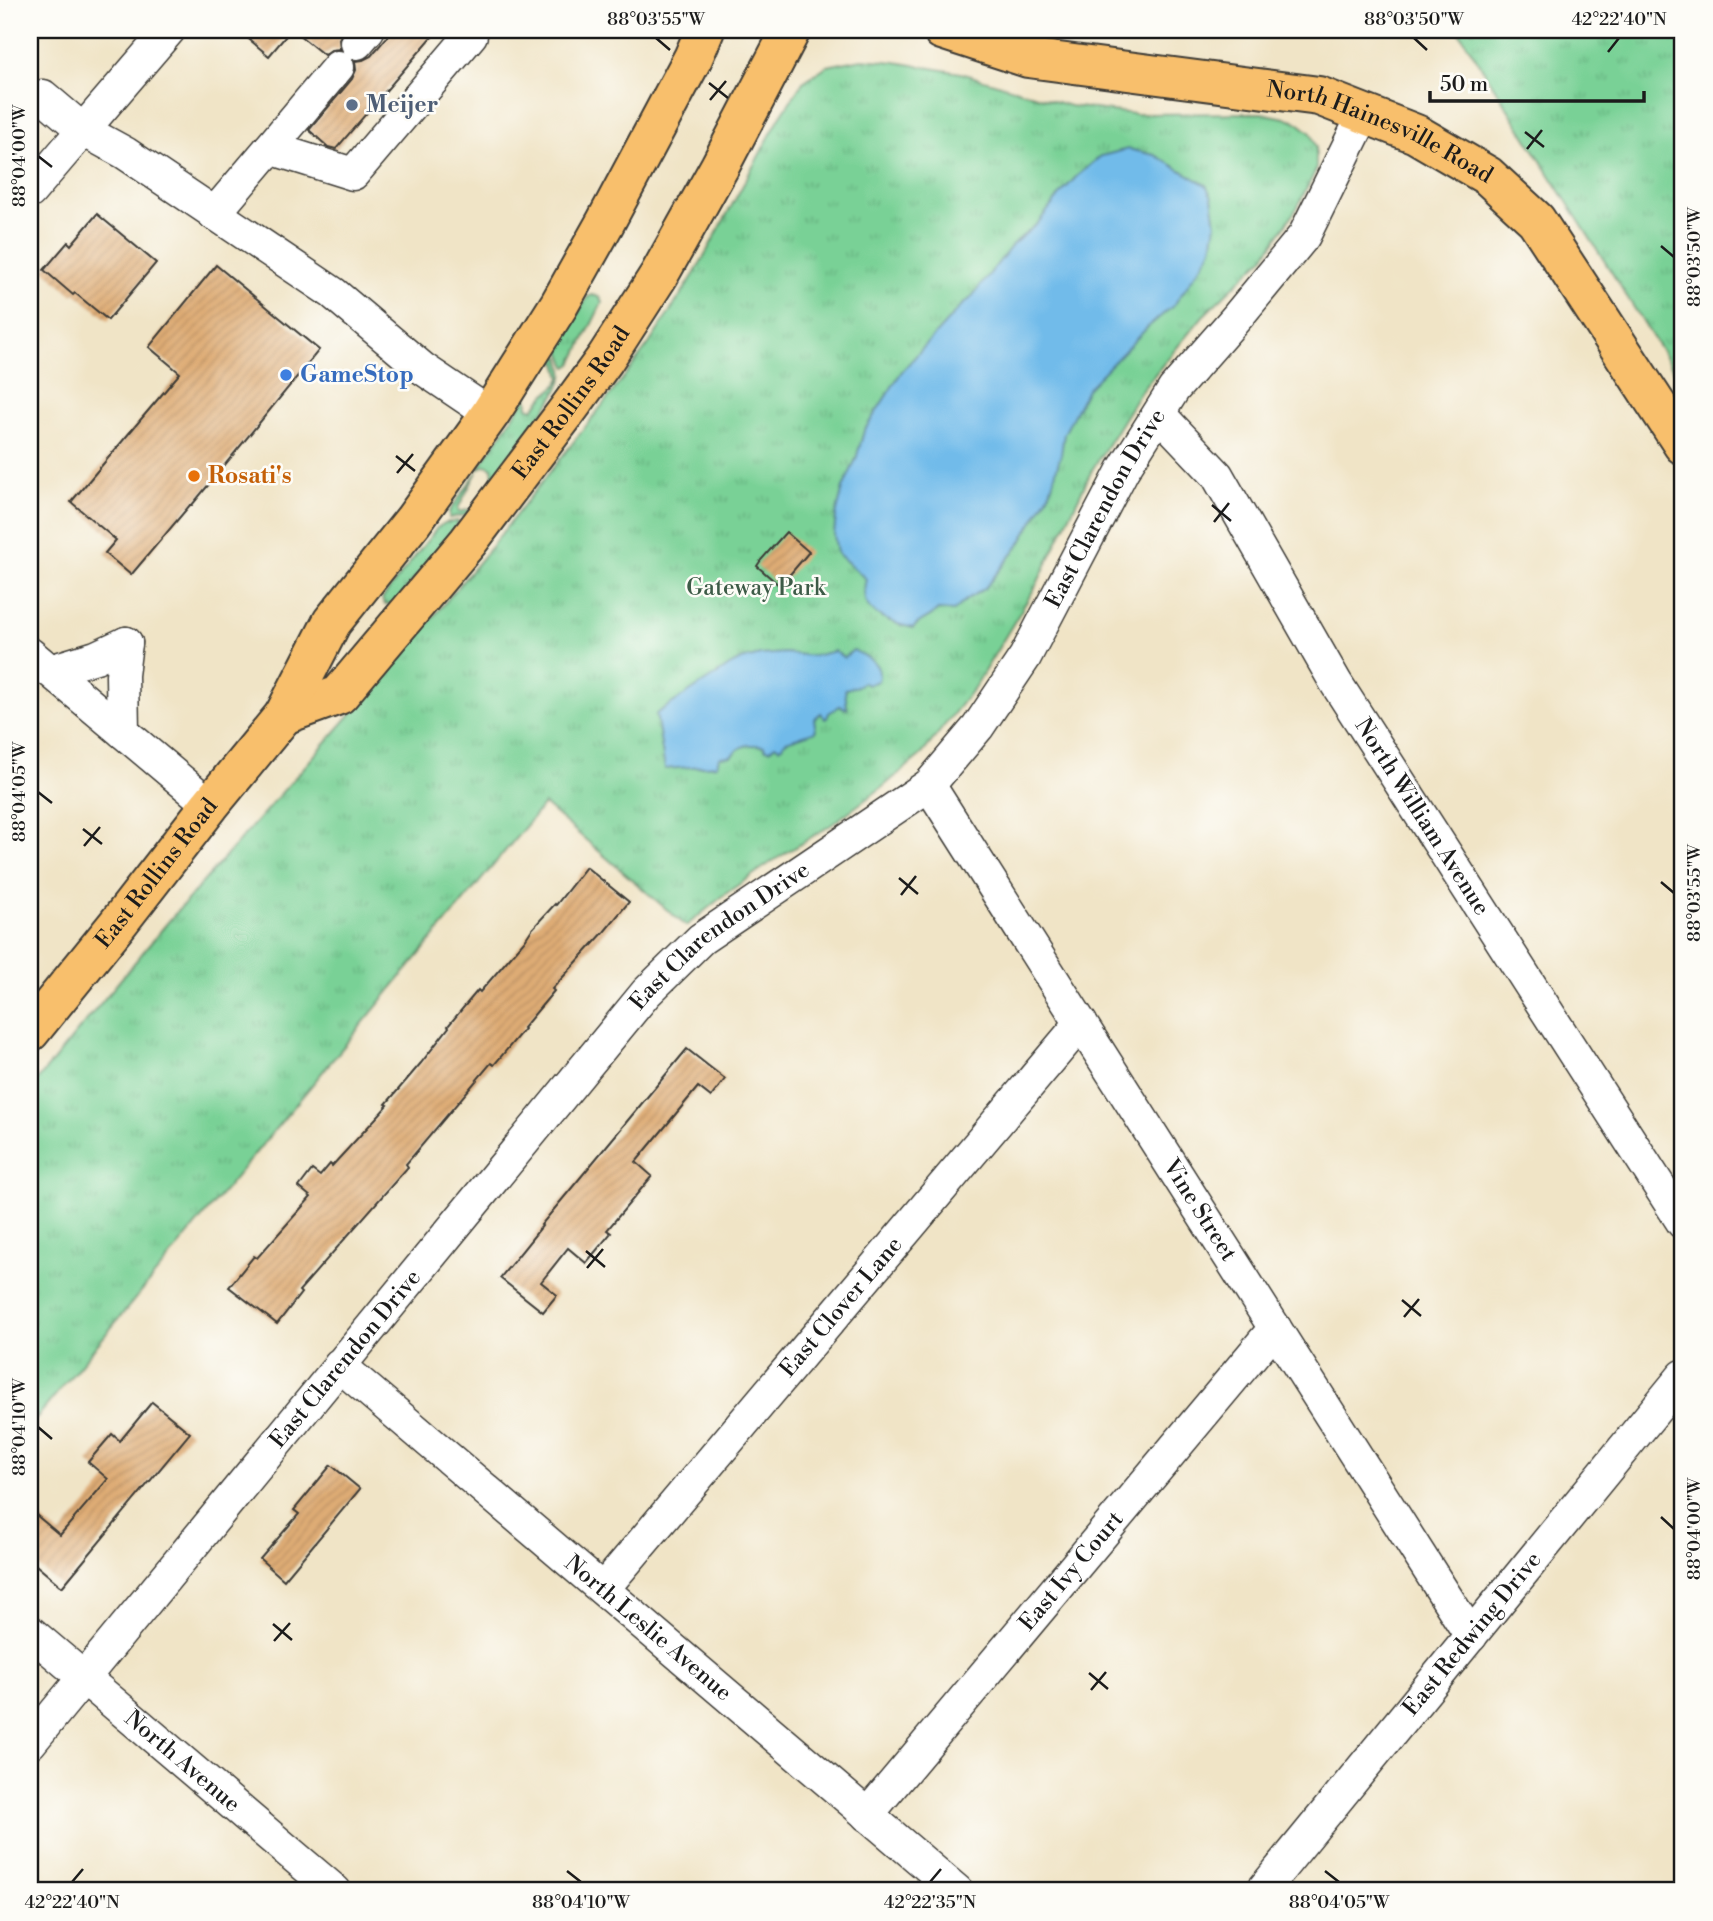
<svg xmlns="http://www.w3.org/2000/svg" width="1713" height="1921" font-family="'Libre Bodoni',serif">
  <defs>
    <pattern id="grass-tufts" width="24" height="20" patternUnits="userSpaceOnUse" patternTransform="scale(1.75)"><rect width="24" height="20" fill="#79d196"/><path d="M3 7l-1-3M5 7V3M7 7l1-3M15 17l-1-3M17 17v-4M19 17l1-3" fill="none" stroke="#68b381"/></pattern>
    <pattern id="building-hatch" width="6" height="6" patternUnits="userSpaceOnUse" patternTransform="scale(1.75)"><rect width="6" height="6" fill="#deac75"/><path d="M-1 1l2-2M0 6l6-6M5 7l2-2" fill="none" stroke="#be9365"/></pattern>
  </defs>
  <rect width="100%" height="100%" fill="#fdfcf7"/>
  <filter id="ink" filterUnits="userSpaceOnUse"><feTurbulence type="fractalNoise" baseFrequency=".0143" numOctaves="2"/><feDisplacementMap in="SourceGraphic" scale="14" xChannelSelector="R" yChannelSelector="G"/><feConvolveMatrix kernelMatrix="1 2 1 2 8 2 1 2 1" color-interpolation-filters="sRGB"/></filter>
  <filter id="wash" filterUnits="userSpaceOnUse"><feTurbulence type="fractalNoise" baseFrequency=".00686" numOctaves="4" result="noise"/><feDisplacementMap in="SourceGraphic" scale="28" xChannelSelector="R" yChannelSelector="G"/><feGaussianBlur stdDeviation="1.57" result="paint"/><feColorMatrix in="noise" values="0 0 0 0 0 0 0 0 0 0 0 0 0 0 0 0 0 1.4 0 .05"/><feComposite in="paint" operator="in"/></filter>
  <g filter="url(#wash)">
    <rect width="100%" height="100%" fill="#f0e4c6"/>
    <g fill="url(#grass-tufts)" stroke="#4a7659" stroke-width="2">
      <path d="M 1458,30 L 1683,30 L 1683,385 Z"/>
      <path d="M 862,59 L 895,62 L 961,73 L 1070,106 L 1135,114 L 1262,113 L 1294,120 L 1311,133 L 1316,147 L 1316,170 L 1297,208 L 1264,257 L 1203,316 L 1141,391 L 1092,470 L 1036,586 L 976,685 L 922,754 L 884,786 L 831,825 L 773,861 L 728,892 L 686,926 L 544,804 L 30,1426 L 30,1089 L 168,922 L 386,674 L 490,548 L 608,398 L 649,344 L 695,273 L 780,117 L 803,82 L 827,66 Z"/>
      <path d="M 591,295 L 600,297 L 602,303 L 572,364 L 567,367 L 561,351 L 561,342 L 587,298 Z"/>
      <path d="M 554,355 L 560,357 C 566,378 564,376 555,395 L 491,485 L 493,475 L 492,468 L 486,465 L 478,469 L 527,396 L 528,407 L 533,409 L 546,394 L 556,386 L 561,378 L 557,363 L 550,360 Z"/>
      <path d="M 477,472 L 458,508 L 459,512 L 472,509 L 466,515 L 449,518 L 449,512 Z"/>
      <path d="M 458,521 L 459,522 L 396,602 L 385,605 L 382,599 L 437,528 L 445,523 Z"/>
    </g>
    <g fill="#71bbea" stroke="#466c83" stroke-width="2">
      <path d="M 1128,149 L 1155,155 L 1206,185 L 1212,197 L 1216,224 L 1212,248 L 1208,256 L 1174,305 L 1148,327 L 1087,389 L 1064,434 L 1061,454 L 1050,492 L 1018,547 L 985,588 L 966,600 L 954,611 L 938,610 C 930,618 920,620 913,628 C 898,625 877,618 868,606 C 863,600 864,586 866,579 L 837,553 L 834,535 L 836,515 L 843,488 L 856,459 L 864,431 L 902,371 L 962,305 L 970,299 L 1013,244 L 1037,224 L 1063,191 L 1077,176 L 1101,156 Z"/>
      <path d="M 853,650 C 867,658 883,662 878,681 L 867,685 L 863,682 L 858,686 L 845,689 L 847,709 L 840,706 L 829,713 L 827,718 L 825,719 L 821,713 L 814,719 L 816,731 L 786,741 L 783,746 L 779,748 L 775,745 L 770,750 L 765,749 L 764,746 C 749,744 741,744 731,756 L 719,757 L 717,765 L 665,769 L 656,714 L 731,665 L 741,660 L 760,655 L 785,653 L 813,656 L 835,651 L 844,658 Z"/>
    </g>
    <g id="blocks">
      <g fill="url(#building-hatch)">
        <path d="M 238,30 L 291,30 L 269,56 Z"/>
        <path d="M 293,30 L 341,30 L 343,31 L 339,39 L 340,49 L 331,50 L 324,55 Z"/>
        <path d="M 393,30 L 438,30 L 336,149 L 328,147 L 309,130 L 352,79 L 356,70 L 355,61 L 363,60 L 371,56 Z"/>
        <path d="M 97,214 L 156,263 L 108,320 L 75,293 L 73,295 L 44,270 L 68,242 L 71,245 Z"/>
        <path d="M 216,265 L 319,350 L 192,505 L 190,505 L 131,575 L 105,553 L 116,540 L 71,502 L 180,373 L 149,347 Z"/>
        <path d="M 786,532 L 809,552 L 780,586 L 757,566 L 761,560 Z"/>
        <path d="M 586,867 L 629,902 L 604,932 L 552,989 L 554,991 L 523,1028 L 524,1029 L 494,1065 L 491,1063 L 406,1164 L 408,1167 L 299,1291 L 301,1293 L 277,1324 L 229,1287 L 254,1256 L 257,1258 L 311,1197 L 299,1187 L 312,1170 L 320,1176 L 330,1164 L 332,1166 L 388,1105 L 386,1104 L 421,1063 L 449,1027 L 448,1026 L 478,990 L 480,992 L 525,940 L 532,929 L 555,904 L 556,905 Z"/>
        <path d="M 687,1049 L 725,1079 L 711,1097 L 698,1087 L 636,1162 L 652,1176 L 607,1230 L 611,1233 L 586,1263 L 568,1248 L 541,1282 L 557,1295 L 543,1312 L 500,1278 L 542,1226 L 541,1225 Z"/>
        <path d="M 152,1402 L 190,1433 L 62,1587 L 30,1560 L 30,1510 L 60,1535 L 108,1479 L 88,1462 L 112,1434 L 120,1441 Z"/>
        <path d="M 331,1465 L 360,1489 L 284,1580 L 260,1559 L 299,1514 L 294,1510 Z"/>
      </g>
    </g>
  </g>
  <g filter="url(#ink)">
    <use href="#blocks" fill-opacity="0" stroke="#3c3a36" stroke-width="2"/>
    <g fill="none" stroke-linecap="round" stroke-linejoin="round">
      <g stroke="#3c3a36" stroke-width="35">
        <g id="minor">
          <path d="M 357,43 L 368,30"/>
          <path d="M 43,96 L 83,130 L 169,30"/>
          <path d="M 270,148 L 338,67"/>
          <path d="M 30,192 L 83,130 L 125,153 L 333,293 L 422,368 L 490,414"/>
          <path d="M 214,214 L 270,148 L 353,174 L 471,35 L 466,30"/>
          <path id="s1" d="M 1159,414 L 1217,475 L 1336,683 L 1683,1223"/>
          <path d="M 30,654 L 210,805"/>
          <path d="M 50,671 L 96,657 L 126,643"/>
          <path d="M 123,732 L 122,675 L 126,643"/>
          <path id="s2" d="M 929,785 L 1471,1636"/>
          <path id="s3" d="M 339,1365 L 957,1891"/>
          <path id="s4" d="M 603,1589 L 1081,1023"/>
          <path id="s5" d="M 30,1632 L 335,1891"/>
          <path id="s6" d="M 30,1743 L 646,993 L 701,939 L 929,785 L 978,727 L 1025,657 L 1123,470 L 1174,389 L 1238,316 L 1304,236 L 1364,114"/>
          <path id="s7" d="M 867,1815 L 1275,1328"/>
          <path id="s8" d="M 1262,1891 L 1683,1376"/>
        </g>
      </g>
      <g stroke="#3c3a36" stroke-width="42">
        <g id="major">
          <path id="s9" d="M 942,30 L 1028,58 L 1319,96 L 1416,134 L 1488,176 L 1536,220 L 1683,445"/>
          <path id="s10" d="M 284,715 L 339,695 L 468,542 L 567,411 L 605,359 L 659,275 L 720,166 L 791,30"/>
          <path id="s11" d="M 30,1032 L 116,926 L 210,805 L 284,715 L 332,622 L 413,521 L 490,414 L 559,305 L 605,223 L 693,58 L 705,30"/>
        </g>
      </g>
      <use href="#minor" stroke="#fff" stroke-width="32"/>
      <use href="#major" stroke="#f8bf6c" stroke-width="38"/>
    </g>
  </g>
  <path fill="none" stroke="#1c1c1c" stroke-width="2.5" d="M 656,38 L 670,50M 1414,38 L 1427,50M 1608,52 L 1619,38M 709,83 L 728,98M 710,100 L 726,81M 1525,132 L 1544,147M 1527,149 L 1542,130M 38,156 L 52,167M 1661,246 L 1674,257M 396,456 L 415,471M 397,473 L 413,454M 1212,505 L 1231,521M 1214,522 L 1229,503M 38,792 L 52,803M 83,829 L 102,844M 84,846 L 100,827M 899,878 L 918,894M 1661,882 L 1674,893M 901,895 L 916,876M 586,1251 L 605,1267M 587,1268 L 603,1249M 1402,1300 L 1421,1316M 1404,1317 L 1419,1299M 38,1427 L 52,1439M 1661,1517 L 1674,1529M 273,1624 L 292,1640M 274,1641 L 290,1623M 1089,1673 L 1108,1689M 1091,1690 L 1106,1672M 567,1871 L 581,1882M 1325,1871 L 1339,1882M 72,1882 L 83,1869M 930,1882 L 941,1869"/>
  <circle fill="#5c6f8a" stroke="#fdfcf7" stroke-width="2.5" cx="352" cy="105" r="7"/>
  <circle fill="#3f7fe0" stroke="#fdfcf7" stroke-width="2.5" cx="286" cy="375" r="7"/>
  <circle fill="#e8710a" stroke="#fdfcf7" stroke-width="2.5" cx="194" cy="476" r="7"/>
  <g text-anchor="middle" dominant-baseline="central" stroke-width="5" stroke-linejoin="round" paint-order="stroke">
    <g font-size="23" font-weight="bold" fill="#4e5e75" stroke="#fdfcf7" text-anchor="start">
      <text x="366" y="105">Meijer</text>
    </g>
    <g font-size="23" fill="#1c1c1c" stroke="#fdfcf7">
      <text stroke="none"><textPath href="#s9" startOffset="453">North Hainesville Road</textPath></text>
      <text stroke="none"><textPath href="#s10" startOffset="432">East Rollins Road</textPath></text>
      <text stroke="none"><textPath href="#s6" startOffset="1652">East Clarendon Drive</textPath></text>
      <text stroke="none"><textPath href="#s1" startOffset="483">North William Avenue</textPath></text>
      <text stroke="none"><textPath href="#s11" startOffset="203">East Rollins Road</textPath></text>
      <text stroke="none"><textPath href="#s6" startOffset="1064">East Clarendon Drive</textPath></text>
      <text stroke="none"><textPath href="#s2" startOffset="504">Vine Street</textPath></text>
      <text stroke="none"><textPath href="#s4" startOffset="369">East Clover Lane</textPath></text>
      <text stroke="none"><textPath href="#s6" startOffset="497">East Clarendon Drive</textPath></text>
      <text stroke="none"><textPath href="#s7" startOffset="318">East Ivy Court</textPath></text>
      <text stroke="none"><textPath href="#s3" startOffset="406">North Leslie Avenue</textPath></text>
      <text stroke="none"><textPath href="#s8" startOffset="332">East Redwing Drive</textPath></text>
      <text stroke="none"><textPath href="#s5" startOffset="200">North Avenue</textPath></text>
    </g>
    <g font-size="23" font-weight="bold" fill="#366cbe" stroke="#fdfcf7" text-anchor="start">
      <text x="300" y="375">GameStop</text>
    </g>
    <g font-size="23" font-weight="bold" fill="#c56008" stroke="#fdfcf7" text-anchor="start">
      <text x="208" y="476">Rosati's</text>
    </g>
    <g font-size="23" fill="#3d5b47" stroke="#fdfcf7">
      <text x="756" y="588">Gateway Park</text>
    </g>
  </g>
  <rect width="1713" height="1921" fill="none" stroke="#fdfcf7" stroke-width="77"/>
  <path d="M1430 91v10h214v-10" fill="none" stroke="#1c1c1c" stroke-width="3.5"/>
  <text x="1440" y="91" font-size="21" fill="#1c1c1c" stroke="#fdfcf7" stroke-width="5" paint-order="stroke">50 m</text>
  <rect x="38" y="38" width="1636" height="1844" fill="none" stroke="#1c1c1c" stroke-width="2.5"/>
  <g font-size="18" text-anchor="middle" fill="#1c1c1c">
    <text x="656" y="25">88°03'55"W</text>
    <text x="1414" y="25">88°03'50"W</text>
    <text x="1619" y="25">42°22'40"N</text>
    <text transform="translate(19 156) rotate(-90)" y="6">88°04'00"W</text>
    <text transform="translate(1694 257) rotate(-90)" y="6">88°03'50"W</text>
    <text transform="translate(19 792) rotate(-90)" y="6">88°04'05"W</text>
    <text transform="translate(1694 893) rotate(-90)" y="6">88°03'55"W</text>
    <text transform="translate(19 1427) rotate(-90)" y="6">88°04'10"W</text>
    <text transform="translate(1694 1529) rotate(-90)" y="6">88°04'00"W</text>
    <text x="72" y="1908">42°22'40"N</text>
    <text x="581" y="1908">88°04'10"W</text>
    <text x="930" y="1908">42°22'35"N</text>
    <text x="1339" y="1908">88°04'05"W</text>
  </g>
</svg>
